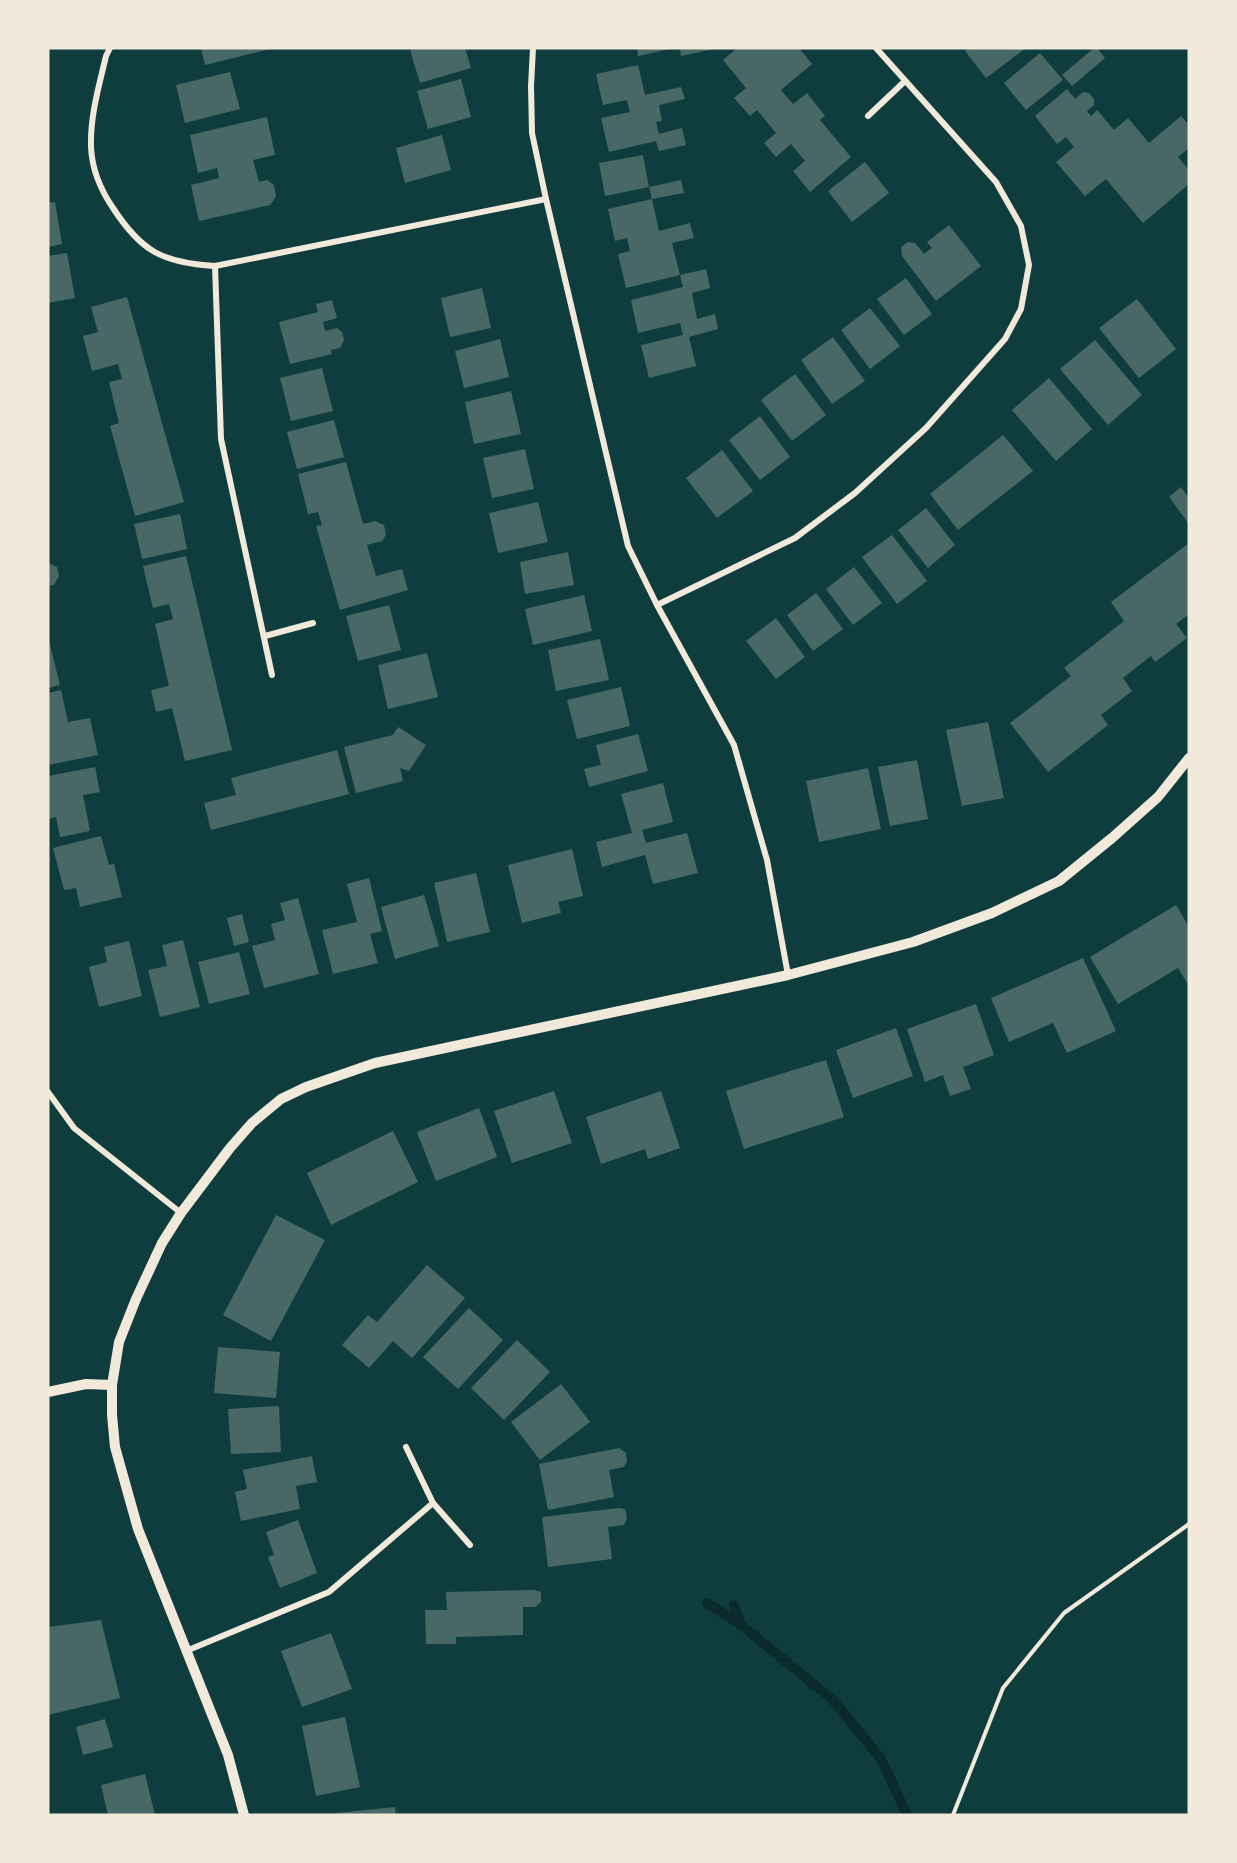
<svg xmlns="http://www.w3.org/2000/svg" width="1237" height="1863" font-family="'Source Sans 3',sans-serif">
  <rect width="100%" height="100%" fill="#0f3d3e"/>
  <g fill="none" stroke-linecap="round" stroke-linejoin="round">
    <g stroke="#0a2a2b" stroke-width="10">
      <path d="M 707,1603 L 740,1624"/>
      <path d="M 734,1605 L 740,1624 L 833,1700 L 881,1759 L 907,1815"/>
    </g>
  </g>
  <g fill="#486865">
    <path d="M 201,48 L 270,48 L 270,49 L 205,65 Z"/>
    <path d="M 419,48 L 465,48 L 471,68 L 420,83 L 410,50 Z"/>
    <path d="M 637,48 L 669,48 L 670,49 L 638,56 Z"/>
    <path d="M 680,48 L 713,48 L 714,49 L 681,56 Z"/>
    <path d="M 737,48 L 799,48 L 812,64 L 781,90 L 793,104 L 807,93 L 825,116 L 820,120 L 851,157 L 810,192 L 793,171 L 805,161 L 791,144 L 776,157 L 764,143 L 776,133 L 757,110 L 750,116 L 734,98 L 746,88 L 723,60 Z"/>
    <path d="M 969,48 L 1026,48 L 986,78 L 965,51 Z"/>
    <path d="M 1094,48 L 1097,48 L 1105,58 L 1072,86 L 1062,75 Z"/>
    <path d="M 1040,53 L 1063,80 L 1026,110 L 1004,83 Z"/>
    <path d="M 638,65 L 645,95 L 681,87 L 685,99 L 659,105 L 662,121 L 656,122 L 659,134 L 682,128 L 686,145 L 659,151 L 656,141 L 609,152 L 601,118 L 630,112 L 627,100 L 603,105 L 596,74 Z"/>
    <path d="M 230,72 L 240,109 L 185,123 L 176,85 Z"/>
    <path d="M 461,79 L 471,117 L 428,129 L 417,91 Z"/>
    <path d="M 1067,89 L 1075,99 L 1083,92 L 1089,93 L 1094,99 L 1094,105 L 1087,111 L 1091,116 L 1097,110 L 1114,130 L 1128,118 L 1149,143 L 1181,116 L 1187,123 L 1189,121 L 1189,148 L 1178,157 L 1189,170 L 1189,184 L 1143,223 L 1106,179 L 1085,196 L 1056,162 L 1074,147 L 1066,137 L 1057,144 L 1035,116 Z"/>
    <path d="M 267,117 L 275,155 L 253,160 L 259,182 L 267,180 L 274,185 L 276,197 L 270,205 L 199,221 L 191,185 L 219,178 L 217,168 L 198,173 L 190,135 Z"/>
    <path d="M 442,135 L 451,170 L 405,183 L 396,148 Z"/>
    <path d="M 643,155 L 649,187 L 605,196 L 599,163 Z"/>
    <path d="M 865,162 L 889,193 L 852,222 L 828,191 Z"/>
    <path d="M 681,180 L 684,193 L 652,199 L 659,231 L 690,223 L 694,238 L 672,243 L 680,275 L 626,288 L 618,254 L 630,251 L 627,238 L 615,241 L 608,209 L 652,199 L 649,187 Z"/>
    <path d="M 55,202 L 62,244 L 48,247 L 48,203 Z"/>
    <path d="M 949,225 L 981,266 L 936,301 L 902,256 L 901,247 L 908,242 L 915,243 L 924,254 L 932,248 L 927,242 Z"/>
    <path d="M 67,253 L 75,298 L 48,303 L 48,256 Z"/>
    <path d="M 706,269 L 710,288 L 692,293 L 697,319 L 715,314 L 718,329 L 689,337 L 696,366 L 649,378 L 641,345 L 683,335 L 680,323 L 638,333 L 631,300 L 683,287 L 680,275 Z"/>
    <path d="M 906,278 L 932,314 L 904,335 L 877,299 Z"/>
    <path d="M 482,288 L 491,328 L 450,337 L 441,298 Z"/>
    <path d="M 127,297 L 184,502 L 135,516 L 110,426 L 119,423 L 109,382 L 122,379 L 118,364 L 92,371 L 83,336 L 98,332 L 91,307 Z"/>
    <path d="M 1137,299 L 1176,349 L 1139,378 L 1099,328 Z"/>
    <path d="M 332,300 L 337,318 L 323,322 L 325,331 L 337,328 L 342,332 L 344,340 L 340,348 L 331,350 L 332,354 L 290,364 L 279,322 L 318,312 L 316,304 Z"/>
    <path d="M 870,308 L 900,346 L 870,369 L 841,330 Z"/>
    <path d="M 833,337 L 865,381 L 832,404 L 801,360 Z"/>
    <path d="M 500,339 L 509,377 L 464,388 L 455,351 Z"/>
    <path d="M 1095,340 L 1142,395 L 1108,425 L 1060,369 Z"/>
    <path d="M 322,368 L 333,411 L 291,421 L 280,378 Z"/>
    <path d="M 795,374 L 826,415 L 792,441 L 761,400 Z"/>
    <path d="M 1049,378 L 1092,429 L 1056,461 L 1012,410 Z"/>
    <path d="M 511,391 L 521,434 L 474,444 L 465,402 Z"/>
    <path d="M 760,416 L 790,457 L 760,480 L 729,440 Z"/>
    <path d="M 334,420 L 344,457 L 297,469 L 287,432 Z"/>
    <path d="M 1003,435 L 1033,471 L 958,530 L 930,494 Z"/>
    <path d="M 525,449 L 534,489 L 492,498 L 483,458 Z"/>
    <path d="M 722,450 L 753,491 L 717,518 L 686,478 Z"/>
    <path d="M 346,462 L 363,524 L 375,521 L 384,525 L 386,535 L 382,541 L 367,545 L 376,576 L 402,569 L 408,590 L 340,610 L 316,526 L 322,525 L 318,512 L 308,514 L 298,474 Z"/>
    <path d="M 1181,487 L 1189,498 L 1189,524 L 1169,497 Z"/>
    <path d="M 538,502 L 548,542 L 498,553 L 489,513 Z"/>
    <path d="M 926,508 L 955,545 L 928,568 L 898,530 Z"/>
    <path d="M 180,514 L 187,549 L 142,559 L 134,524 Z"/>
    <path d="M 892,535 L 927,581 L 897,604 L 862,557 Z"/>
    <path d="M 1189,543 L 1189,614 L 1176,624 L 1187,638 L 1155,662 L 1151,656 L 1123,678 L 1132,691 L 1101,715 L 1108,725 L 1048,772 L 1010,723 L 1071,676 L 1064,668 L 1124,621 L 1111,602 Z"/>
    <path d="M 568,552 L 574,585 L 525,594 L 520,562 Z"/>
    <path d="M 186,556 L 232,750 L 185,761 L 172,708 L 156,712 L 151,690 L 169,686 L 155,624 L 173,619 L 169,604 L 153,608 L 143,566 Z"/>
    <path d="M 48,563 L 57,567 L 59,576 L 54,585 L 48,586 Z"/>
    <path d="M 854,567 L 882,603 L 853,625 L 826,589 Z"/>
    <path d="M 816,593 L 843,629 L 813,651 L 787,615 Z"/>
    <path d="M 584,595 L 592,631 L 533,645 L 525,609 Z"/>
    <path d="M 389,605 L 401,650 L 358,661 L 346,616 Z"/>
    <path d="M 776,618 L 805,657 L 776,679 L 746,641 Z"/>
    <path d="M 48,637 L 60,685 L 48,688 Z"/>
    <path d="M 600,639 L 609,680 L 556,691 L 548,650 Z"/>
    <path d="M 427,653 L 438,697 L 388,709 L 378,665 Z"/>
    <path d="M 621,687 L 630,726 L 577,739 L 567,700 Z"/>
    <path d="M 61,690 L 68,722 L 90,718 L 98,755 L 48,765 L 48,693 Z"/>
    <path d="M 988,722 L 1004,798 L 962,806 L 946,730 Z"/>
    <path d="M 398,727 L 426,745 L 409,771 L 400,768 L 403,781 L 356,793 L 344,747 L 393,735 Z"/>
    <path d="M 638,734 L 648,771 L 589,787 L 584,769 L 601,765 L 596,745 Z"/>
    <path d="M 337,750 L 349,794 L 211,830 L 204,803 L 236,795 L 231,778 Z"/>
    <path d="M 917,760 L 928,819 L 890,826 L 878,767 Z"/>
    <path d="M 95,767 L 100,792 L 83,795 L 90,831 L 60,837 L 56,817 L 48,819 L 48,776 Z"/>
    <path d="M 868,768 L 881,829 L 819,842 L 806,781 Z"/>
    <path d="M 663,783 L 673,822 L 642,830 L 646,843 L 687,833 L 698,873 L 653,884 L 645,855 L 602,867 L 596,842 L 632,833 L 621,794 Z"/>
    <path d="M 101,836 L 109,865 L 114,864 L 122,897 L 80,907 L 76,888 L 64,890 L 53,848 Z"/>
    <path d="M 572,849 L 583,896 L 558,902 L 561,913 L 522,923 L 508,865 Z"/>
    <path d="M 476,873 L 490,932 L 447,942 L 434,883 Z"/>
    <path d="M 369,878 L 382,931 L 370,934 L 378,963 L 333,974 L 322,930 L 357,922 L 347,884 Z"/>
    <path d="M 424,895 L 439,946 L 395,959 L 381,907 Z"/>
    <path d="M 298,898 L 319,974 L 264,988 L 252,946 L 275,940 L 271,924 L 285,920 L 280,903 Z"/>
    <path d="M 1176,905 L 1189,927 L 1189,986 L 1178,968 L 1118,1004 L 1090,957 Z"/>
    <path d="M 242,914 L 249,942 L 234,946 L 227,918 Z"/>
    <path d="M 183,940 L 200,1007 L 160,1017 L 148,970 L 167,966 L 162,945 Z"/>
    <path d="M 129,941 L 142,996 L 99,1007 L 89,967 L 107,962 L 104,947 Z"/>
    <path d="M 239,952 L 250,994 L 209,1004 L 198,962 Z"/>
    <path d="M 1083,958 L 1116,1031 L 1067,1053 L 1053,1023 L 1009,1042 L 991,998 Z"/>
    <path d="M 976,1004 L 994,1055 L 963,1067 L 971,1089 L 950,1096 L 943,1075 L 925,1082 L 907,1029 Z"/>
    <path d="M 896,1028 L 913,1076 L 853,1098 L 836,1050 Z"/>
    <path d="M 826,1060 L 844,1117 L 744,1149 L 726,1091 Z"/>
    <path d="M 554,1091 L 572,1143 L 512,1163 L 494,1111 Z"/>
    <path d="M 661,1091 L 680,1148 L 648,1159 L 645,1149 L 601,1164 L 586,1117 Z"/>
    <path d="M 479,1108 L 497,1157 L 436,1181 L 417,1132 Z"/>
    <path d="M 393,1131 L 418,1182 L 331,1225 L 307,1173 Z"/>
    <path d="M 276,1215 L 325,1240 L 271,1341 L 223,1315 Z"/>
    <path d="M 427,1265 L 465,1298 L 412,1358 L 393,1341 L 369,1368 L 342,1345 L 368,1315 L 377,1322 Z"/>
    <path d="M 469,1308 L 503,1340 L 458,1389 L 423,1357 Z"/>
    <path d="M 517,1340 L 550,1372 L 504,1420 L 471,1388 Z"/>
    <path d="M 218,1347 L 280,1352 L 276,1398 L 214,1393 Z"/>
    <path d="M 561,1384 L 590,1422 L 540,1460 L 511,1422 Z"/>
    <path d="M 279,1406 L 281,1452 L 231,1454 L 228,1409 Z"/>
    <path d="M 619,1448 L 626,1453 L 627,1461 L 624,1467 L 609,1470 L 614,1497 L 548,1510 L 539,1464 Z"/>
    <path d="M 312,1456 L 317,1482 L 296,1486 L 300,1509 L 241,1521 L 235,1492 L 247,1489 L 243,1470 Z"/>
    <path d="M 619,1508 L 625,1509 L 627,1518 L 624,1525 L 608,1527 L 612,1559 L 548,1567 L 542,1517 Z"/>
    <path d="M 298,1520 L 317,1573 L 280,1588 L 268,1557 L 274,1555 L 266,1532 Z"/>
    <path d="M 534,1590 L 541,1592 L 541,1602 L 535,1607 L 523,1607 L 523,1635 L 456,1637 L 456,1644 L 426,1644 L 425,1610 L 447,1610 L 446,1592 Z"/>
    <path d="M 101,1620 L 120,1698 L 48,1715 L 48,1627 Z"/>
    <path d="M 331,1633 L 352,1689 L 302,1707 L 281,1651 Z"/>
    <path d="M 345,1717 L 360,1787 L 316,1796 L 302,1726 Z"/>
    <path d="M 105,1719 L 113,1747 L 83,1755 L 76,1727 Z"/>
    <path d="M 145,1774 L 155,1815 L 108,1815 L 101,1785 Z"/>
    <path d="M 395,1807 L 396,1815 L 336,1815 L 336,1813 Z"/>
  </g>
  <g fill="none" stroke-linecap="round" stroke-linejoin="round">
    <path stroke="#f1e9da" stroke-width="4" d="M 953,1815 L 1003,1688 L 1064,1613 L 1189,1524"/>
    <g stroke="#f1e9da" stroke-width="6">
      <path d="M 110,48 L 106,56 C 99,86 90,116 91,147 C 92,170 100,189 113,208 C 141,251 162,263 215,266 L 546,199"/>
      <path d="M 533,48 L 531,86 L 532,133 L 546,199 L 628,546 L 657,605 L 734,745 L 767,860 L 788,975"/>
      <path d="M 868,116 L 905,81"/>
      <path d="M 215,266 L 221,439 L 272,675"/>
      <path d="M 657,605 L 795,538 L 855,493 L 926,428 L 1005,339 L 1021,309 L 1029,265 L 1021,226 L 996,182 L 876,48"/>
      <path d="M 265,636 L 313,623"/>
      <path d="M 48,1092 L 74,1128 L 181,1213"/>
      <path d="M 406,1447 L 433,1503 L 470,1545"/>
      <path d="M 186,1651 L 329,1592 L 433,1503"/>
    </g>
    <g stroke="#f1e9da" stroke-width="10">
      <path d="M 48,1392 L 86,1384 L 112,1385"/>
      <path d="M 244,1815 L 228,1755 L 138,1529 L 115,1447 L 112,1415 L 112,1385 L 119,1342 L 136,1299 L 162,1243 L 181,1213 L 230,1148 L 252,1123 L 281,1099 L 306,1087 L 375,1063 L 788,975 L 913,942 L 992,913 L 1059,881 L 1112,838 L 1158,797 L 1189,758"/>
    </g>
  </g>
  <rect width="1237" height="1863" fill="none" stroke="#f1e9da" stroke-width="99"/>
</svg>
